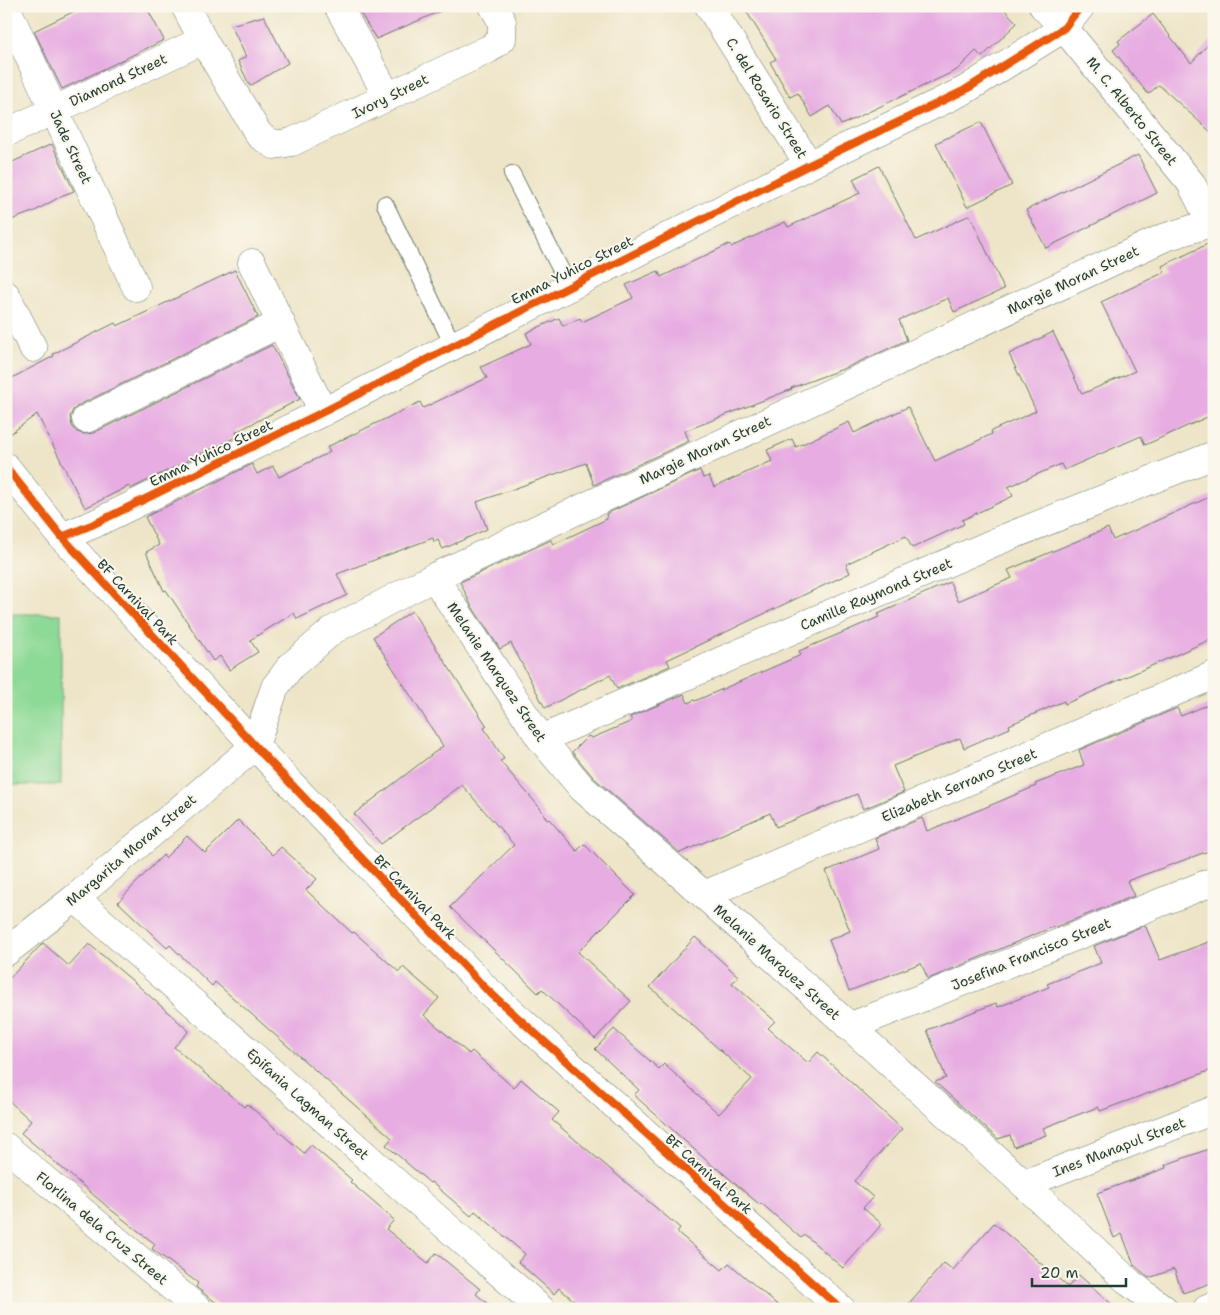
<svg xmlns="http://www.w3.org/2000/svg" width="1220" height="1315" font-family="'Shantell Sans',sans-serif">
  <rect width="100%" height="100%" fill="#fbf7ec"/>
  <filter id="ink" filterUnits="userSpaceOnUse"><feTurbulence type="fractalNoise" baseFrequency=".02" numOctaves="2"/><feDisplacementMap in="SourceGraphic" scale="10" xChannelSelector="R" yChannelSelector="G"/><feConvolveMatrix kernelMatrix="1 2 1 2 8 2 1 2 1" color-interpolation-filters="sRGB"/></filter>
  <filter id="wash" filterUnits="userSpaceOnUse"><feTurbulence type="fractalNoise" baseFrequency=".0096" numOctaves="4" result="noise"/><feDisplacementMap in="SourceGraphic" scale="20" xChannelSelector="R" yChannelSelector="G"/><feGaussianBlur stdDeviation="1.12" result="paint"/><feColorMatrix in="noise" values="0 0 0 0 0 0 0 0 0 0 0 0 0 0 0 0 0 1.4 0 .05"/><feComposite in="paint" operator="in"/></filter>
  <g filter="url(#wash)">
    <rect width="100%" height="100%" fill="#eee5c8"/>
    <rect fill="#8dd996" stroke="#568b65" x="6" y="614" width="55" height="171"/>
    <g id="blocks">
      <g fill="#e7ade2">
        <path d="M 85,6 L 146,6 L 164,40 L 62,89 L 34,31 Z"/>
        <path d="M 356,6 L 452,6 L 376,39 Z"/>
        <path d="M 743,6 L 1001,6 L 1017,23 L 982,57 L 976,51 L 957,70 L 841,125 L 830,106 L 812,117 L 798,93 L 790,97 L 770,62 L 776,59 Z"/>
        <path d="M 1153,14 L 1191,63 L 1214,38 L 1214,135 L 1159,85 L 1148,94 L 1113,50 L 1120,44 L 1118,41 Z"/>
        <path d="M 264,16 L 288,63 L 250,86 L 238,61 L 246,57 L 231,25 Z"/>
        <path d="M 981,122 L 1012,185 L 967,207 L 936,143 Z"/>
        <path d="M 52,144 L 74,191 L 63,195 L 35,211 L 6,222 L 6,165 Z"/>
        <path d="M 1138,155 L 1157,193 L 1046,248 L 1026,210 Z"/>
        <path d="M 879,166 L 916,240 L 970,215 L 1004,289 L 954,312 L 948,298 L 899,320 L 907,340 L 848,367 L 791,388 L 792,389 L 685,431 L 689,441 L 594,485 L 586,463 L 477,502 L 487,529 L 443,549 L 438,540 L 434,542 L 433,538 L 337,574 L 347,595 L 297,619 L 294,613 L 250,640 L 258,652 L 229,670 L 220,656 L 213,661 L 166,590 L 164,591 L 146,552 L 159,545 L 145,517 L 252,464 L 257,474 L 273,466 L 279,477 L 330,452 L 327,447 L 420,402 L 423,408 L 487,378 L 481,367 L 531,344 L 526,333 L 559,318 L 563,326 L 580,318 L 582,322 L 633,298 L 626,285 L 658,271 L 661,277 L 729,244 L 731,247 L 785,222 L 788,227 L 860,193 L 853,179 Z"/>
        <path d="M 1214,241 L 1214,414 L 1145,445 L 1141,436 L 1064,470 L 1061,464 L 1008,487 L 1013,496 L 962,520 L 964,524 L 912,548 L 906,536 L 846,564 L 850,573 L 667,660 L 670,666 L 617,689 L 610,675 L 545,708 L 511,643 L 500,649 L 471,605 L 460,582 L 551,540 L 554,544 L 607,519 L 606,514 L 700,470 L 703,478 L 709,476 L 714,487 L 772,461 L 767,450 L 792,439 L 796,447 L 849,422 L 854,433 L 908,407 L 935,461 L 992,434 L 991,431 L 1036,411 L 1009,354 L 1053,332 L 1082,394 L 1135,371 L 1101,302 L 1165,272 L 1162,266 Z"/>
        <path d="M 235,270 L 258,317 L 79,405 L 73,410 L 70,417 L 72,426 L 77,432 L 84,434 L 93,433 L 272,345 L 300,399 L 236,432 L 238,436 L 130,489 L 129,486 L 85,508 L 37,414 L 6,437 L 6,381 L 54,356 L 53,354 L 115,323 L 117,326 Z"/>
        <path d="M 1214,495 L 1214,638 L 1065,704 L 1064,701 L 1009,725 L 1010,728 L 964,748 L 960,738 L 893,766 L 904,792 L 863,809 L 857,794 L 776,827 L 770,813 L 680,853 L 593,777 L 572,752 L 588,736 L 592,738 L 632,721 L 630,717 L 684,694 L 688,703 L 694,700 L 695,701 L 801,655 L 799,651 L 879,617 L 878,614 L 950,582 L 958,601 L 1012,578 L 1008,570 L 1108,528 L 1113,540 Z"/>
        <path d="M 412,611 L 487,726 L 484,728 L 504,759 L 500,761 L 540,808 L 547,820 L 549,819 L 577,851 L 584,844 L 635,895 L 578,952 L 631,1001 L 595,1039 L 542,989 L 538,993 L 450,907 L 514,845 L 462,785 L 381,844 L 354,814 L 443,746 L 373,637 Z"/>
        <path d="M 1214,702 L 1214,849 L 1127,881 L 1134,896 L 1053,928 L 1053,927 L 928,979 L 921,963 L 849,991 L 829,940 L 850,931 L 826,871 L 879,849 L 875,838 L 922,818 L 927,831 L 984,808 L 1036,786 L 1035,784 L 1084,765 L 1079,750 L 1177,708 L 1181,716 Z"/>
        <path d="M 238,820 L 273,855 L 281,847 L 317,879 L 306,890 L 352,933 L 354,932 L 399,972 L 403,967 L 439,998 L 424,1015 L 469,1054 L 472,1051 L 514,1088 L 521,1079 L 559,1112 L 552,1120 L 680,1228 L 677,1232 L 722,1270 L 729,1263 L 782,1309 L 584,1309 L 559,1288 L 554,1294 L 518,1262 L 525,1254 L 475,1211 L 471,1216 L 431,1182 L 430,1183 L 386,1145 L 392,1138 L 215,982 L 212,986 L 170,945 L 167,948 L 118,902 L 163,855 L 165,858 L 187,836 L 205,853 Z"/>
        <path d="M 1145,925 L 1160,960 L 1214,940 L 1214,1069 L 1100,1111 L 1098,1107 L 1043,1128 L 1046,1135 L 1014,1147 L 1010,1135 L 998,1139 L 935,1082 L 946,1078 L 927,1030 L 996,1003 L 998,1007 L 1049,987 L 1047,984 L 1101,963 L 1094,946 Z"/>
        <path d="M 695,937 L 738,976 L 732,983 L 775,1021 L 768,1028 L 808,1063 L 818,1052 L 902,1129 L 854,1181 L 873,1197 L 863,1208 L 882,1224 L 843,1268 L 805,1235 L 801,1238 L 761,1203 L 760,1205 L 717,1168 L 716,1169 L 634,1095 L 639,1090 L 595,1049 L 614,1029 L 659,1069 L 664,1064 L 719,1114 L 752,1079 L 650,987 Z"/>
        <path d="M 43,943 L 69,966 L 89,944 L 134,982 L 189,1031 L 174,1047 L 244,1107 L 247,1104 L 304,1153 L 311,1145 L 352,1180 L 350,1182 L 394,1220 L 386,1229 L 428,1263 L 436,1253 L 480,1289 L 476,1294 L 494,1309 L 225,1309 L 206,1295 L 196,1287 L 198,1283 L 152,1249 L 155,1244 L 110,1209 L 21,1133 L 31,1121 L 6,1098 L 6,982 Z"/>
        <path d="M 1214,1147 L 1214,1282 L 1183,1293 L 1174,1269 L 1149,1278 L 1134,1265 L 1122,1234 L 1114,1238 L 1097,1193 L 1166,1168 L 1165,1165 Z"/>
        <path d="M 994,1223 L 1068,1287 L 1079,1275 L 1117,1309 L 904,1309 L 944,1263 L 953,1270 Z"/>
      </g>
    </g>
  </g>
  <g filter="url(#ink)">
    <use href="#blocks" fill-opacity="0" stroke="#677868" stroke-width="1"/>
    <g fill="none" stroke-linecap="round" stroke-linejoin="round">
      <g stroke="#677868" stroke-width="18">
        <g id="lane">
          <path d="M 512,174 L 569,286"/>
          <path d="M 385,204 L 453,345"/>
        </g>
      </g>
      <g stroke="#677868" stroke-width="29">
        <g id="street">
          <path d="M 185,6 L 203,40 L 259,135 L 274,145 L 292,142 L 489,49 L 502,39 L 502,22 L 493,6"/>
          <path d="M 338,6 L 388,97"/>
          <path d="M 709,6 L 809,165"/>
          <path d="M 1043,6 L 1064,28 L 1191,183 L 1211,223"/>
          <path d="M 6,7 L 136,287"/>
          <path d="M 6,133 L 203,40"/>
          <path d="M 252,263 L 323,412"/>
          <path d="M 6,295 L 33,348"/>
          <path d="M 86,419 L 281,323"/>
          <path d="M 6,467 L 62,537 L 255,746 L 275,687 L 291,666 L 333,630 L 434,577 L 1163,238 L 1214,222"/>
          <path d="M 62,537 L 94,524 L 323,412 L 809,165 L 965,90 L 1064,28 L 1081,6"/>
          <path d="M 434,577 L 541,739 L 582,788 L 704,895 L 1024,1184 L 1130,1283 L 1164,1309"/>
          <path d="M 541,739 L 1000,540 L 1214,455"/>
          <path d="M 704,895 L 1214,675"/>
          <path d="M 75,898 L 400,1186 L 541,1309"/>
          <path d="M 849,1027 L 1214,881"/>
          <path d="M 6,1147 L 198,1309"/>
          <path d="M 1024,1184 L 1214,1110"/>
          <path d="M 1207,1309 L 1214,1306"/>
        </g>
      </g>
      <g stroke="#677868" stroke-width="29">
        <path id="secondary" d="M 6,952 L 75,898 L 255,746 L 486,989 L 841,1309"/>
      </g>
      <use href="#lane" stroke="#fff" stroke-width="16"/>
      <use href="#street" stroke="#fff" stroke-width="28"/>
      <use href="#secondary" stroke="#fff" stroke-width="28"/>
      <g stroke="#fbf7ec" stroke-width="11">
        <g id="cycleway">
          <path d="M 6,467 L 62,537 L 255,746 L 486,989 L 841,1309"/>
          <path d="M 62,537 L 94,524 L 323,412 L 809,165 L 965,90 L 1064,28 L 1081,6"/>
        </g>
      </g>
      <use href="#cycleway" stroke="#e8590c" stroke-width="8"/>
    </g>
  </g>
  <g text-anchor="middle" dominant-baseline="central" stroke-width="4" stroke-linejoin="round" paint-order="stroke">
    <g font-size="14" fill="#1f3d34" stroke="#fbf7ec">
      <text transform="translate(118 80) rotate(-25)">Diamond Street</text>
      <text transform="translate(390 96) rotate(-26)">Ivory Street</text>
      <text transform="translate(767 98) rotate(58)">C. del Rosario Street</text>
      <text transform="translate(1132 111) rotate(51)">M. C. Alberto Street</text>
      <text transform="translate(71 147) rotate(65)">Jade Street</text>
      <text transform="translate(572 270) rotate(-27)">Emma Yuhico Street</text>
      <text transform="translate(1073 280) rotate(-25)">Margie Moran Street</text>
      <text transform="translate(705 450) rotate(-25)">Margie Moran Street</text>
      <text transform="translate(211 453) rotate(-26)">Emma Yuhico Street</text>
      <text transform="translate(876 594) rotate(-23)">Camille Raymond Street</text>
      <text transform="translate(138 602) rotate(47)">BF Carnival Park</text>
      <text transform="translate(497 672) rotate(56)">Melanie Marquez Street</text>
      <text transform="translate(959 785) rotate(-23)">Elizabeth Serrano Street</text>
      <text transform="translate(131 850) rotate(-40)">Margarita Moran Street</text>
      <text transform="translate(415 897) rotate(46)">BF Carnival Park</text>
      <text transform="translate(1031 954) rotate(-22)">Josefina Francisco Street</text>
      <text transform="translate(777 962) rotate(42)">Melanie Marquez Street</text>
      <text transform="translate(308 1104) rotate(42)">Epifania Lagman Street</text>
      <text transform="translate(1119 1147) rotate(-21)">Ines Manapul Street</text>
      <text transform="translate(709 1174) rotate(42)">BF Carnival Park</text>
      <text transform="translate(102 1228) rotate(40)">Florlina dela Cruz Street</text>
    </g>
  </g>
  <rect width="1220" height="1315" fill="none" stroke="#fbf7ec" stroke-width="25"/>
  <path d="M1032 1278v8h94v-8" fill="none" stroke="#1f3d34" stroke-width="2.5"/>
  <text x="1040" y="1278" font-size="15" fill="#1f3d34" stroke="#fbf7ec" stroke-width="4" paint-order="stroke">20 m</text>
</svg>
